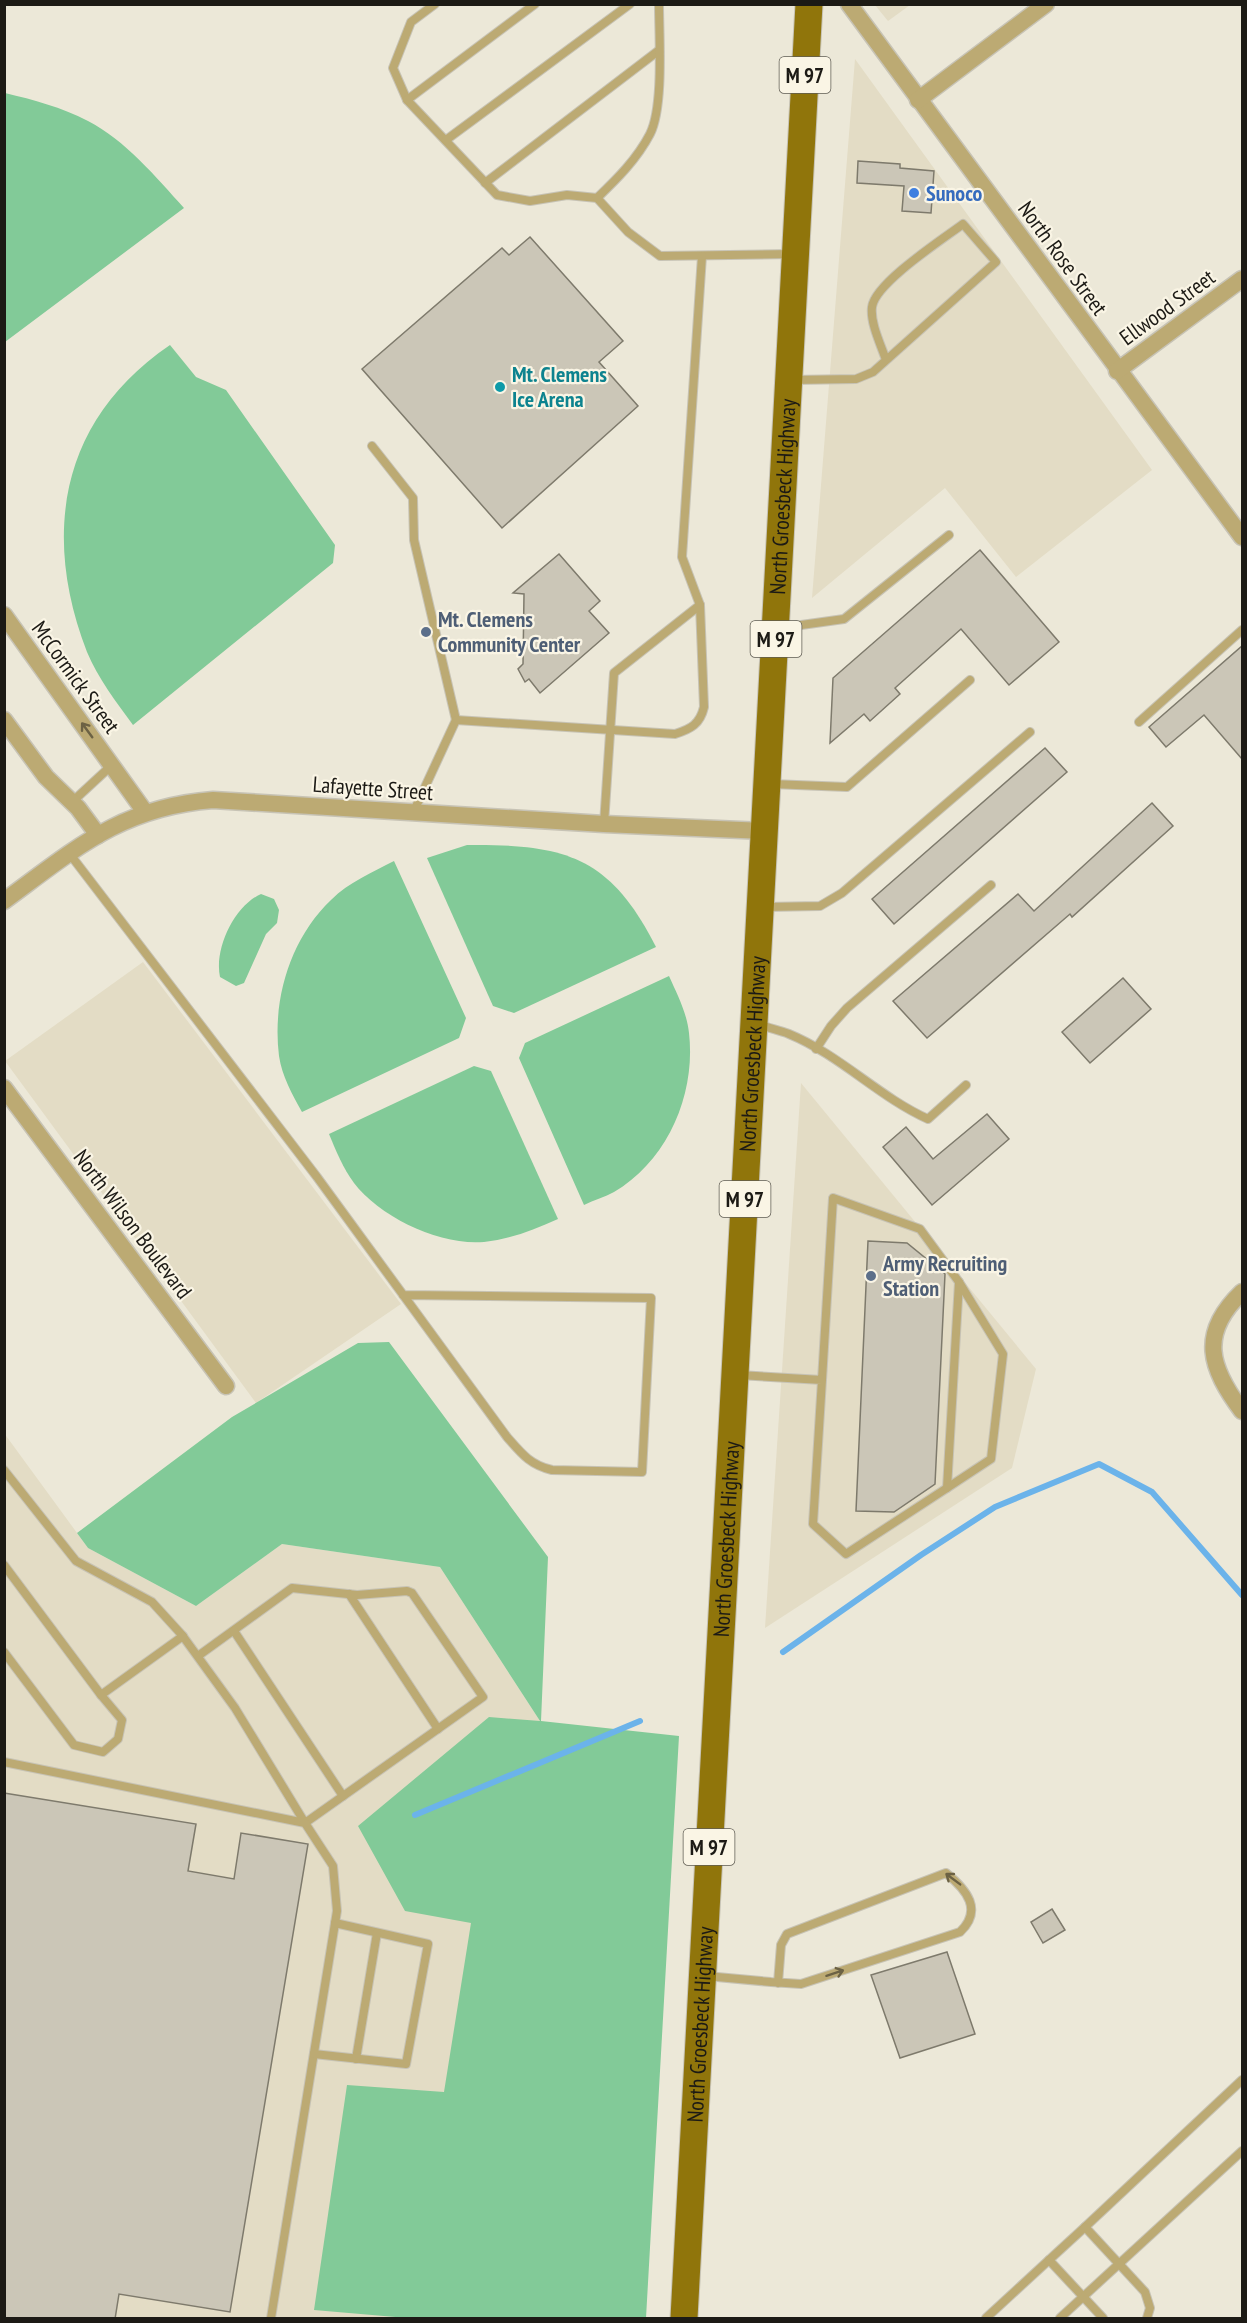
<svg xmlns="http://www.w3.org/2000/svg" width="1247" height="2323" font-family="'PT Sans Narrow',sans-serif">
  <rect width="100%" height="100%" fill="#ece8d8"/>
  <g fill="#e3dcc5">
    <path d="M 875,5 L 910,5 L 888,21 Z"/>
    <path d="M 855,59 L 1152,470 L 1016,577 L 945,488 L 812,598 Z"/>
    <path d="M 143,962 L 401,1304 L 256,1403 L 5,1061 Z"/>
    <path d="M 801,1083 L 1036,1369 L 1012,1468 L 765,1628 Z"/>
    <path d="M 4,1433 L 88,1548 L 196,1606 L 282,1544 L 440,1567 L 540,1721 L 437,2318 L 5,2318 Z"/>
  </g>
  <g fill="#82ca98">
    <path d="M 5,93 C 34,100 61,107 88,121 C 125,140 156,177 184,208 L 5,342 Z"/>
    <path d="M 170,345 L 196,377 L 226,390 L 335,545 L 333,563 L 133,725 C 116,702 98,678 87,652 C 41,533 61,419 170,345 Z"/>
    <path d="M 467,845 C 565,844 610,856 656,947 L 514,1013 L 493,1006 L 427,858 Z"/>
    <path d="M 394,861 L 466,1018 L 459,1038 L 302,1112 C 292,1094 282,1076 279,1056 C 272,1000 290,939 331,900 C 349,882 373,872 394,861 Z"/>
    <path d="M 261,894 L 274,899 L 279,910 L 277,923 L 266,934 L 244,983 L 236,986 L 220,977 C 214,949 234,906 261,894 Z"/>
    <path d="M 669,976 C 677,994 687,1013 689,1033 C 696,1094 668,1160 614,1192 C 605,1197 594,1200 584,1205 L 519,1058 L 525,1043 Z"/>
    <path d="M 474,1066 L 491,1071 L 558,1219 C 533,1230 511,1239 484,1242 C 440,1246 380,1217 354,1183 C 343,1168 336,1151 329,1134 Z"/>
    <path d="M 389,1342 L 548,1557 L 541,1721 L 679,1736 L 646,2318 L 407,2318 L 314,2310 L 347,2085 L 444,2092 L 471,1923 L 405,1911 L 358,1826 L 489,1717 L 540,1721 L 440,1567 L 282,1544 L 196,1606 L 88,1548 L 77,1533 L 232,1417 L 358,1343 Z"/>
  </g>
  <g fill="none" stroke-linecap="round" stroke-linejoin="round">
    <g stroke="#6bb3ea" stroke-width="6">
      <path d="M 783,1652 L 921,1555 L 995,1507 L 1099,1464 L 1152,1492 L 1242,1595"/>
      <path d="M 415,1815 L 640,1721"/>
    </g>
  </g>
  <g fill="#cbc6b7" stroke="#7e7a6c" stroke-width="1.5">
    <path d="M 858,161 L 900,164 L 900,168 L 934,171 L 931,213 L 902,211 L 904,186 L 857,183 Z"/>
    <path d="M 530,237 L 623,341 L 599,362 L 638,406 L 502,528 L 362,369 L 502,248 L 509,255 Z"/>
    <path d="M 980,550 L 1059,642 L 1009,685 L 961,629 L 895,688 L 900,694 L 870,721 L 864,714 L 830,743 L 833,678 Z"/>
    <path d="M 559,554 L 600,601 L 589,611 L 609,633 L 540,693 L 529,679 L 525,682 L 518,669 L 523,664 L 524,594 L 513,593 Z"/>
    <path d="M 1242,646 L 1242,759 L 1204,715 L 1166,747 L 1149,727 Z"/>
    <path d="M 1045,748 L 1067,772 L 894,924 L 872,899 Z"/>
    <path d="M 1152,803 L 1173,826 L 1072,917 L 1070,914 L 927,1038 L 893,1001 L 1018,894 L 1034,911 Z"/>
    <path d="M 1123,978 L 1151,1009 L 1090,1063 L 1062,1032 Z"/>
    <path d="M 987,1114 L 1009,1139 L 932,1205 L 883,1147 L 906,1127 L 933,1159 Z"/>
    <path d="M 868,1241 L 907,1243 L 945,1274 L 935,1484 L 894,1512 L 856,1511 Z"/>
    <path d="M 4,1793 L 196,1824 L 188,1871 L 234,1879 L 241,1833 L 308,1844 L 230,2312 L 119,2294 L 115,2319 L 4,2319 Z"/>
    <path d="M 1052,1909 L 1065,1930 L 1043,1943 L 1031,1922 Z"/>
    <path d="M 947,1952 L 975,2034 L 900,2058 L 871,1975 Z"/>
  </g>
  <g fill="none" stroke-linecap="round" stroke-linejoin="round">
    <g stroke="#c7c3b5" stroke-width="10">
      <g id="service">
        <path d="M 435,4 L 411,22 L 393,68 L 407,100 L 497,195 L 530,201 L 567,195 L 597,198 L 628,232 L 660,256 L 792,254"/>
        <path d="M 407,100 L 535,4"/>
        <path d="M 446,140 L 630,4"/>
        <path d="M 485,183 L 658,51"/>
        <path d="M 597,198 C 617,179 637,159 650,134 C 664,106 659,37 659,4"/>
        <path d="M 792,380 L 856,379 L 873,372 L 996,262 L 963,224 C 943,239 875,283 872,307 C 870,323 881,345 886,360"/>
        <path d="M 372,446 L 413,498 L 414,540 L 456,720"/>
        <path d="M 780,628 L 844,619 L 949,535"/>
        <path d="M 1139,722 L 1242,630"/>
        <path d="M 771,784 L 847,787 L 970,680"/>
        <path d="M 72,802 L 112,765"/>
        <path d="M 413,813 L 456,720 L 675,734 C 691,729 700,724 704,707 L 700,605"/>
        <path d="M 604,824 L 614,673 L 700,605 L 682,557 L 702,256"/>
        <path d="M 69,853 L 317,1177 L 507,1437 C 521,1453 530,1465 552,1470 L 642,1472 L 651,1298 L 403,1295"/>
        <path d="M 765,907 L 820,906 L 842,893 L 1030,732"/>
        <path d="M 758,1024 C 768,1028 779,1030 789,1034 C 840,1055 879,1097 928,1119 L 966,1085"/>
        <path d="M 816,1049 L 831,1026 L 847,1008 L 991,885"/>
        <path d="M 739,1375 L 822,1380 L 813,1524 L 846,1554 L 947,1488 L 959,1282 L 920,1229 L 833,1198 L 822,1380"/>
        <path d="M 4,1470 L 76,1561 L 152,1602 L 182,1635 L 235,1708 L 305,1823 L 483,1697 L 412,1593 L 407,1591 L 357,1595 L 292,1588 L 198,1656"/>
        <path d="M 947,1488 L 991,1459 L 1003,1354 L 959,1282"/>
        <path d="M 4,1565 L 101,1695"/>
        <path d="M 349,1594 L 438,1729"/>
        <path d="M 234,1631 L 343,1796"/>
        <path d="M 4,1652 L 74,1745 L 103,1752 L 118,1739 L 122,1720 L 101,1695 L 183,1636"/>
        <path d="M 4,1762 L 305,1823 L 333,1866 L 337,1911 L 271,2318"/>
        <path d="M 706,1976 L 771,1982 L 801,1984 L 960,1932 C 983,1910 967,1890 946,1873 L 787,1934 L 781,1945 L 778,1983"/>
        <path d="M 314,2054 L 406,2064 L 428,1944 L 335,1923"/>
        <path d="M 356,2059 L 377,1933"/>
        <path d="M 1085,2227 L 1242,2080"/>
        <path d="M 986,2318 L 1049,2260"/>
        <path d="M 1060,2318 L 1242,2151"/>
        <path d="M 1103,2318 L 1049,2260 L 1085,2227 L 1145,2292 L 1150,2308 L 1147,2318"/>
      </g>
    </g>
    <g stroke="#c7c3b5" stroke-width="19">
      <g id="minor">
        <path d="M 849,4 L 1242,537"/>
        <path d="M 918,100 L 1046,4"/>
        <path d="M 1117,371 L 1242,279"/>
        <path d="M 4,615 L 145,812"/>
        <path d="M 4,720 L 46,777 L 78,808 L 98,835"/>
        <path d="M 4,901 C 75,849 121,807 213,800 L 604,824 L 765,831"/>
        <path d="M 4,1088 L 226,1386"/>
        <path d="M 1242,1292 C 1198,1334 1210,1368 1242,1411"/>
      </g>
    </g>
    <g stroke="#c7c3b5" stroke-width="29">
      <g id="primary">
        <path id="s1" d="M 684,2318 L 809,4"/>
      </g>
    </g>
    <use href="#service" stroke="#bcaa73" stroke-width="8"/>
    <use href="#minor" stroke="#bcaa73" stroke-width="16"/>
    <use href="#primary" stroke="#90750b" stroke-width="27"/>
  </g>
  <defs><path id="oneway-shaft" d="M-6 0H5M1.5-3L5.5 0L1.5 3" fill="none" stroke-width="1.6" stroke-linecap="round" stroke-linejoin="round" transform="scale(1.5)"/></defs>
  <g stroke="#6c6244">
    <use href="#oneway-shaft" transform="translate(87 730) rotate(-126)"/>
    <use href="#oneway-shaft" transform="translate(953 1879) rotate(-143)"/>
    <use href="#oneway-shaft" transform="translate(835 1973) rotate(-18)"/>
  </g>
  <circle fill="#3f7fe0" stroke="#faf5e5" stroke-width="2" cx="914" cy="193" r="6"/>
  <circle fill="#0f9aa8" stroke="#faf5e5" stroke-width="2" cx="500" cy="387" r="6"/>
  <g fill="#5c6f8a" stroke="#faf5e5" stroke-width="2">
    <circle cx="426" cy="632" r="6"/>
    <circle cx="871" cy="1276" r="6"/>
  </g>
  <g text-anchor="middle" dominant-baseline="central" stroke-width="4.5" stroke-linejoin="round" paint-order="stroke">
    <g fill="#faf5e5" stroke="#5f5c53" stroke-width="1.5">
      <rect x="779.5" y="57" width="51" height="36" rx="4.5"/>
      <rect x="750.5" y="621" width="51" height="36" rx="4.5"/>
      <rect x="719.5" y="1181" width="51" height="36" rx="4.5"/>
      <rect x="683.5" y="1829" width="51" height="36" rx="4.5"/>
    </g>
    <g font-size="21" font-weight="bold" fill="#1c1a15">
      <text x="805" y="75">M 97</text>
      <text x="776" y="639">M 97</text>
      <text x="745" y="1199">M 97</text>
      <text x="709" y="1847">M 97</text>
    </g>
    <g font-size="22" font-weight="bold" fill="#366cbe" stroke="#faf5e5" text-anchor="start">
      <text x="926" y="193">Sunoco</text>
    </g>
    <g font-size="22" fill="#1c1a15" stroke="#faf5e5">
      <text transform="translate(1063 258) rotate(54)">North Rose Street</text>
      <text transform="translate(1167 307) rotate(-36)">Ellwood Street</text>
      <text stroke="none"><textPath href="#s1" startOffset="1824">North Groesbeck Highway</textPath></text>
      <text transform="translate(76 677) rotate(54)">McCormick Street</text>
      <text transform="translate(373 788) rotate(4)">Lafayette Street</text>
      <text stroke="none"><textPath href="#s1" startOffset="1266">North Groesbeck Highway</textPath></text>
      <text transform="translate(133 1224) rotate(53)">North Wilson Boulevard</text>
      <text stroke="none"><textPath href="#s1" startOffset="780">North Groesbeck Highway</textPath></text>
      <text stroke="none"><textPath href="#s1" startOffset="294">North Groesbeck Highway</textPath></text>
    </g>
    <g font-size="22" font-weight="bold" fill="#0d838f" stroke="#faf5e5" text-anchor="start">
      <text x="512" y="374">Mt. Clemens<tspan x="512" dy="25">Ice Arena</tspan></text>
    </g>
    <g font-size="22" font-weight="bold" fill="#4e5e75" stroke="#faf5e5" text-anchor="start">
      <text x="438" y="619">Mt. Clemens<tspan x="438" dy="25">Community Center</tspan></text>
      <text x="883" y="1263">Army Recruiting<tspan x="883" dy="25">Station</tspan></text>
    </g>
  </g>
  <rect width="1247" height="2323" fill="none" stroke="#1c1a15" stroke-width="12"/>
</svg>
